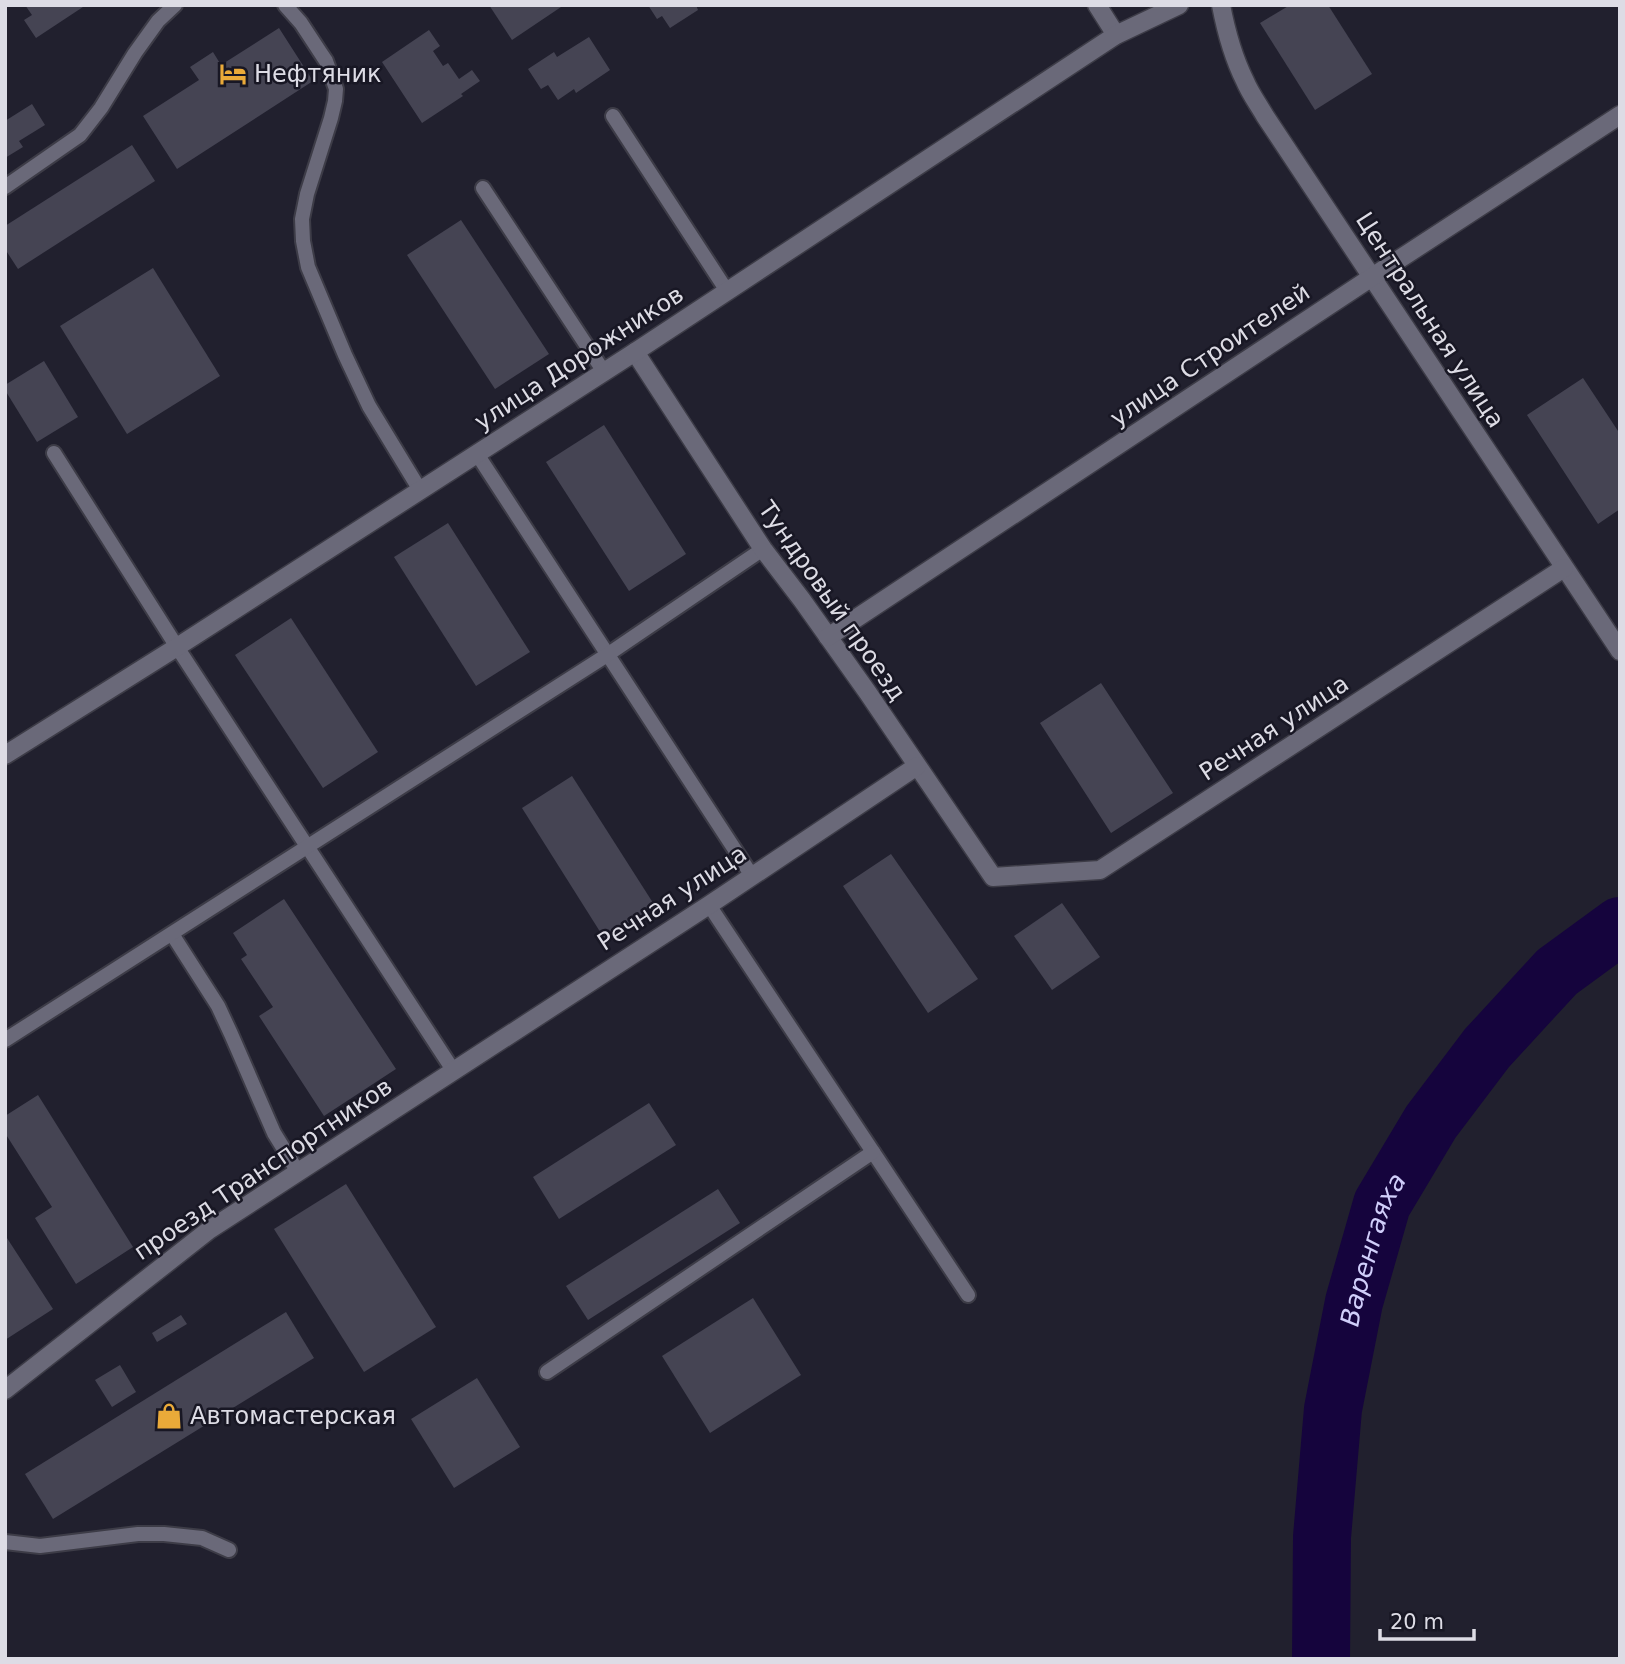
<svg xmlns="http://www.w3.org/2000/svg" width="1625" height="1664" font-family="'DejaVu Sans',sans-serif">
  <rect width="100%" height="100%" fill="#21202e"/>
  <g fill="none" stroke-linecap="round" stroke-linejoin="round">
    <path stroke="#15043d" stroke-width="58" id="s1" d="M 1321,1659 L 1322,1537 L 1333,1409 L 1354,1302 L 1382,1204 L 1431,1122 L 1487,1048 L 1557,972 L 1620,926"/>
  </g>
  <g fill="#454453">
    <path d="M 25,5 L 86,5 L 36,38 L 24,20 L 32,15 Z"/>
    <path d="M 489,5 L 564,5 L 512,40 Z"/>
    <path d="M 648,5 L 696,5 L 698,10 L 670,28 L 662,16 L 657,19 Z"/>
    <path d="M 1290,5 L 1328,5 L 1372,74 L 1315,110 L 1260,23 Z"/>
    <path d="M 279,28 L 313,81 L 177,169 L 143,116 L 199,80 L 190,67 L 213,52 L 221,65 Z"/>
    <path d="M 429,30 L 440,46 L 433,51 L 443,66 L 448,63 L 459,79 L 472,70 L 480,81 L 461,94 L 463,96 L 422,123 L 382,62 Z"/>
    <path d="M 589,37 L 610,70 L 576,93 L 574,89 L 558,100 L 548,85 L 541,89 L 528,69 L 554,52 L 557,57 Z"/>
    <path d="M 32,104 L 45,125 L 19,141 L 23,147 L 5,158 L 5,121 Z"/>
    <path d="M 132,145 L 155,181 L 18,269 L 5,249 L 5,226 Z"/>
    <path d="M 461,220 L 549,354 L 495,389 L 407,255 Z"/>
    <path d="M 153,268 L 220,376 L 127,434 L 60,326 Z"/>
    <path d="M 44,361 L 78,417 L 37,442 L 5,390 L 5,385 Z"/>
    <path d="M 1583,378 L 1620,434 L 1620,509 L 1598,524 L 1527,415 Z"/>
    <path d="M 604,425 L 686,554 L 629,591 L 546,462 Z"/>
    <path d="M 448,523 L 530,652 L 476,686 L 394,557 Z"/>
    <path d="M 291,618 L 378,752 L 323,788 L 235,655 Z"/>
    <path d="M 1101,683 L 1173,793 L 1111,833 L 1040,723 Z"/>
    <path d="M 572,776 L 655,906 L 604,938 L 522,808 Z"/>
    <path d="M 891,854 L 978,979 L 928,1013 L 843,886 Z"/>
    <path d="M 284,899 L 396,1069 L 324,1116 L 259,1016 L 273,1007 L 241,959 L 247,955 L 233,933 Z"/>
    <path d="M 1062,903 L 1100,957 L 1052,990 L 1014,936 Z"/>
    <path d="M 38,1095 L 133,1247 L 76,1284 L 35,1218 L 52,1207 L 5,1133 L 5,1116 Z"/>
    <path d="M 649,1103 L 676,1145 L 559,1219 L 533,1177 Z"/>
    <path d="M 346,1184 L 436,1327 L 364,1372 L 274,1229 Z"/>
    <path d="M 718,1189 L 740,1223 L 588,1320 L 566,1286 Z"/>
    <path d="M 5,1235 L 53,1309 L 5,1340 Z"/>
    <path d="M 753,1298 L 801,1375 L 710,1433 L 662,1356 Z"/>
    <path d="M 286,1312 L 314,1358 L 53,1519 L 25,1474 Z"/>
    <path d="M 181,1315 L 187,1324 L 157,1342 L 152,1333 Z"/>
    <path d="M 120,1365 L 136,1392 L 112,1407 L 95,1380 Z"/>
    <path d="M 477,1378 L 520,1447 L 454,1488 L 411,1419 Z"/>
  </g>
  <g fill="none" stroke-linecap="round" stroke-linejoin="round">
    <g stroke="#3d3c47" stroke-width="18">
      <g id="lane">
        <path d="M 285,5 L 301,23 L 320,52 L 326,61 L 336,89 L 335,101 L 331,118 L 307,194 L 302,219 L 303,241 L 308,267 L 345,355 L 369,406 L 420,490"/>
        <path d="M 613,116 L 727,291"/>
        <path d="M 5,187 L 80,135 L 101,108 L 135,53 L 158,21 L 175,5"/>
        <path d="M 483,188 L 604,372"/>
        <path d="M 54,453 L 177,647 L 453,1070"/>
        <path d="M 477,454 L 752,876"/>
        <path d="M 709,905 L 968,1295"/>
        <path d="M 172,934 L 218,1006 L 231,1034 L 274,1133 L 298,1172"/>
        <path d="M 5,1040 L 607,655 L 763,549"/>
        <path d="M 547,1372 L 873,1152"/>
        <path d="M 5,1542 L 40,1546 L 138,1534 L 164,1534 L 202,1538 L 229,1550"/>
      </g>
    </g>
    <g stroke="#3d3c47" stroke-width="21">
      <g id="street">
        <path d="M 1097,5 L 1116,35"/>
        <path d="M 1221,5 C 1226,31 1233,57 1245,81 C 1250,93 1258,104 1265,116 L 1620,651"/>
        <path d="M 635,352 L 763,549 L 802,600 L 868,693 L 993,877 L 1100,870 L 1564,568"/>
        <path d="M 828,637 L 1372,277 L 1620,115"/>
        <path d="M 5,755 L 177,647 L 635,352 L 1116,35 L 1179,5"/>
        <path d="M 5,1390 L 209,1230 L 709,905 L 917,766"/>
      </g>
    </g>
    <use href="#lane" stroke="#6a6979" stroke-width="14"/>
    <use href="#street" stroke="#6a6979" stroke-width="18"/>
  </g>
  <defs>
    <g id="hotel-bare" transform="scale(2.1)"><path d="M-6-4.5h1.5V1H6V5H4.5V3h-9V5H-6ZM-4 0a1.8 1.8 0 1 1 3.6 0ZM.5 0V-2.5h3Q6-2.5 6 0Z" fill="#eaaa39" stroke="#181724" stroke-width="2.5" paint-order="stroke"/></g>
    <g id="shop-bare" transform="scale(2.1)"><path d="M-5-2.5h2.3a2.7 3.5 0 0 1 5.4 0H5L5.5 6h-11ZM-1.5-2.5h3a1.5 2.3 0 0 0-3 0Z" fill="#eaaa39" stroke="#181724" stroke-width="2.5" paint-order="stroke"/></g>
  </defs>
  <g fill-rule="evenodd">
    <use href="#hotel-bare" x="233" y="74"/>
    <use href="#shop-bare" x="169" y="1416"/>
  </g>
  <g text-anchor="middle" dominant-baseline="central" stroke-width="5" stroke-linejoin="round" paint-order="stroke">
    <g font-size="24" fill="#dddce5" stroke="#181724" text-anchor="start">
      <text x="254" y="74">Нефтяник</text>
      <text x="190" y="1416">Автомастерская</text>
    </g>
    <g font-size="24" fill="#dddce5" stroke="#181724">
      <text transform="translate(1430 320) rotate(57)">Центральная улица</text>
      <text transform="translate(1210 355) rotate(-34)">улица Строителей</text>
      <text transform="translate(579 358) rotate(-33)">улица Дорожников</text>
      <text transform="translate(832 601) rotate(55)">Тундровый проезд</text>
      <text transform="translate(1274 728) rotate(-33)">Речная улица</text>
      <text transform="translate(672 898) rotate(-33)">Речная улица</text>
      <text transform="translate(263 1169) rotate(-34)">проезд Транспортников</text>
    </g>
    <g font-size="26" font-style="italic" fill="#d0cefa" stroke="#181724">
      <text stroke="none"><textPath href="#s1" startOffset="415">Варенгаяха</textPath></text>
    </g>
  </g>
  <rect width="1625" height="1664" fill="none" stroke="#dddce5" stroke-width="14"/>
  <path d="M1380 1629v10h94v-10" fill="none" stroke="#dddce5" stroke-width="3.5"/>
  <text x="1390" y="1629" font-size="21" fill="#dddce5" stroke="#181724" stroke-width="5" paint-order="stroke">20 m</text>
</svg>
